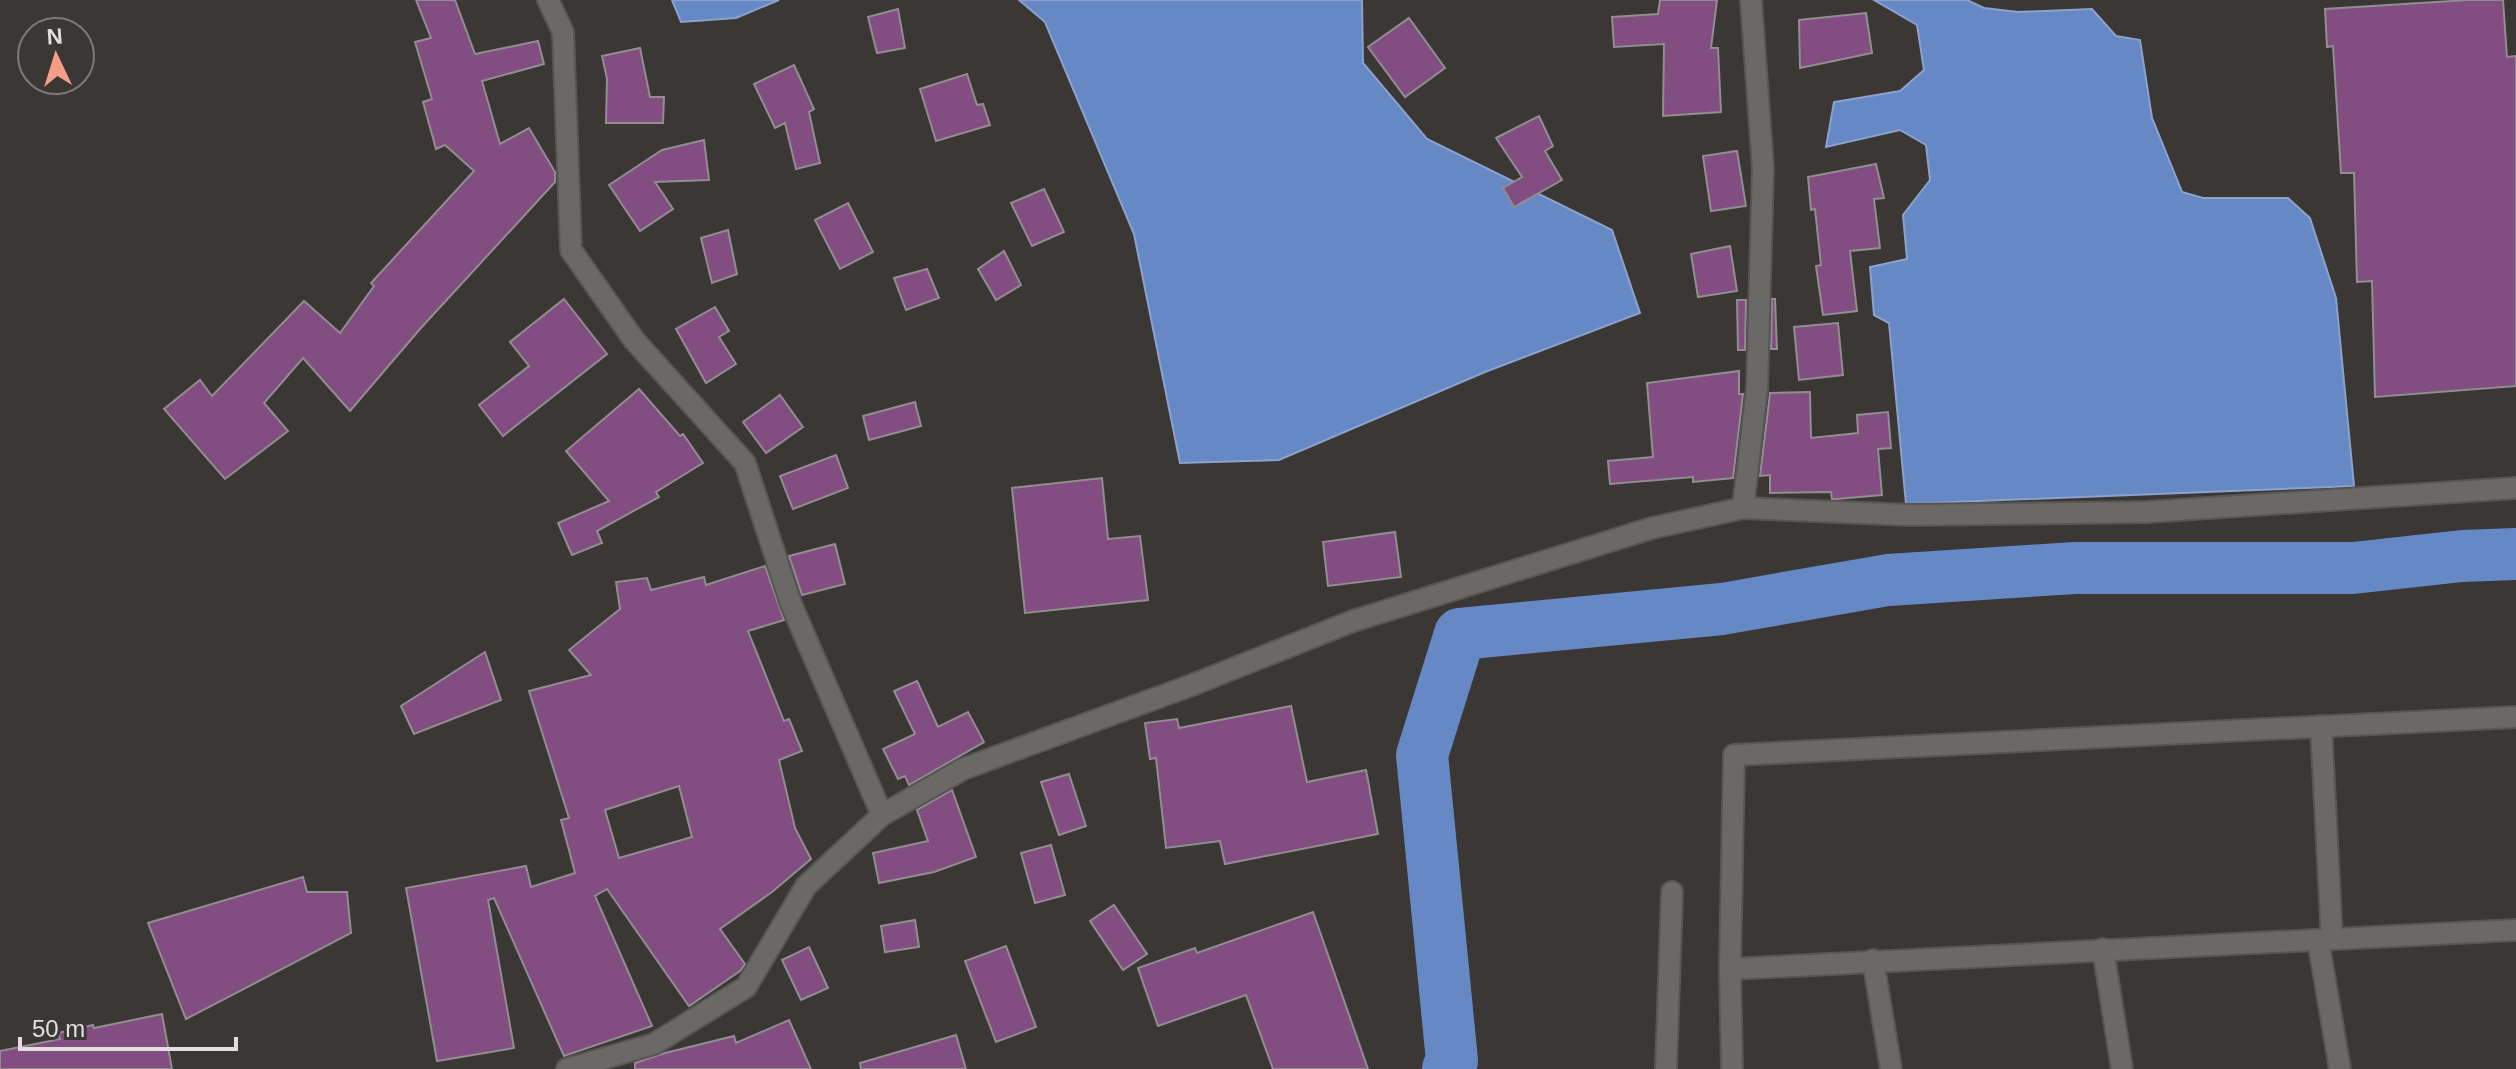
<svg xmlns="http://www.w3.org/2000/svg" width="2516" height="1069" font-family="Arial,sans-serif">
  <rect width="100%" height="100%" fill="#3b3735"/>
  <g fill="#6688c5" stroke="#8ba2cc" stroke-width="2">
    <path d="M 672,0 L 779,0 L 736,18 L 681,22 Z"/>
    <path d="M 1019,0 L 1362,0 L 1363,63 L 1427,139 L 1612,230 L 1640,313 L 1485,372 L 1279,460 L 1180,463 L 1134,234 L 1045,22 Z"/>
    <path d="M 1874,0 L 1967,0 L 1984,8 L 2018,12 L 2092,9 L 2116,36 L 2140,40 L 2152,118 L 2182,192 L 2203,198 L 2288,198 L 2310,218 L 2336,298 L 2354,486 L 1906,504 L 1889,323 L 1874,315 L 1870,267 L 1907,259 L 1903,215 L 1930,180 L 1926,145 L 1900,130 L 1826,147 L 1834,102 L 1900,91 L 1924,70 L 1917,25 Z"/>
  </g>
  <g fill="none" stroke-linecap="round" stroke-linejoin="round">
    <path stroke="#6688c5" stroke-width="52" d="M 1448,1069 L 1452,1061 L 1422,755 L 1460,634 L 1722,609 L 1888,580 L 2075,568 L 2353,568 L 2462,556 L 2516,554"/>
  </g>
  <g fill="#824d80" stroke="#918d90" stroke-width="2" fill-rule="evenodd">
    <path d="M 416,0 L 455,0 L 475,54 L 538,41 L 544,64 L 482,81 L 500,144 L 529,128 L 555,172 L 555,182 L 420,329 L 350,411 L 303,358 L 264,403 L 288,431 L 225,479 L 164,409 L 200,380 L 212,396 L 304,301 L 340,333 L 374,286 L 371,283 L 474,171 L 445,145 L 436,149 L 423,102 L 432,99 L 415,42 L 431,38 Z"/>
    <path d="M 1660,0 L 1717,0 L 1711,48 L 1718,48 L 1721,112 L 1663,116 L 1664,44 L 1614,47 L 1612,17 L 1658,14 Z"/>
    <path d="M 2468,0 L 2503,0 L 2507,57 L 2516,56 L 2516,386 L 2375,397 L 2372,281 L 2357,282 L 2354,173 L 2341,173 L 2333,46 L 2327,47 L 2325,9 Z"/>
    <path d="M 898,9 L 905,48 L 877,53 L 868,17 Z"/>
    <path d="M 1866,13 L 1872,53 L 1800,68 L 1799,20 Z"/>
    <path d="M 1409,18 L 1445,68 L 1405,97 L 1368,47 Z"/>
    <path d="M 640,48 L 650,97 L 664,97 L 663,123 L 606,123 L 607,79 L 602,56 Z"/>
    <path d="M 794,65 L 814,109 L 809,112 L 820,163 L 796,169 L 785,123 L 775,128 L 754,84 Z"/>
    <path d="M 967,74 L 977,105 L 983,104 L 990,125 L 936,141 L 920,89 Z"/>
    <path d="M 1539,116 L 1553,146 L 1545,151 L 1562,180 L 1514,207 L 1503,188 L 1522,177 L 1496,138 Z"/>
    <path d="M 704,140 L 709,180 L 655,182 L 673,209 L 640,231 L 609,185 L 662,150 Z"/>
    <path d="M 1737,151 L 1746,206 L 1711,211 L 1703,156 Z"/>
    <path d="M 1876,164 L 1884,198 L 1874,199 L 1880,248 L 1850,251 L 1857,311 L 1823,315 L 1816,266 L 1821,265 L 1815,209 L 1811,210 L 1808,177 Z"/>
    <path d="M 1044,189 L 1064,232 L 1032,246 L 1011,203 Z"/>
    <path d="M 848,203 L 873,252 L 840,269 L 815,220 Z"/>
    <path d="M 728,230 L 737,274 L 712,283 L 701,238 Z"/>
    <path d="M 1730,246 L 1737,291 L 1698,297 L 1691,254 Z"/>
    <path d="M 1004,251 L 1021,285 L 996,300 L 978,269 Z"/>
    <path d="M 927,269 L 939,298 L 906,310 L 894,278 Z"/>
    <path d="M 564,299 L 607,354 L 503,436 L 479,405 L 529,366 L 510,342 Z"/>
    <path d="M 1772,299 L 1775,299 L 1777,349 L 1771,349 Z"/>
    <path d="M 1737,300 L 1746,300 L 1745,350 L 1738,350 Z"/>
    <path d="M 715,307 L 729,331 L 719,337 L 736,364 L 706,383 L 676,329 Z"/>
    <path d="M 1838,323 L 1843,375 L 1799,380 L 1794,327 Z"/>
    <path d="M 1739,371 L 1739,394 L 1743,394 L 1733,478 L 1693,482 L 1693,477 L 1610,484 L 1608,461 L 1653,457 L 1647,383 Z"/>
    <path d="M 639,389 L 680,436 L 683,434 L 703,463 L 656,492 L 659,497 L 597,531 L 602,543 L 572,555 L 558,523 L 609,501 L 566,451 Z"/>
    <path d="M 1810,392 L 1811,438 L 1858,433 L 1857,415 L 1888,412 L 1891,448 L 1878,449 L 1882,495 L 1836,499 L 1832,499 L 1831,492 L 1770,493 L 1770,475 L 1760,476 L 1770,393 Z"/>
    <path d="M 780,395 L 803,427 L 766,453 L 743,422 Z"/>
    <path d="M 915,402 L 921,426 L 869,440 L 863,416 Z"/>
    <path d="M 836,455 L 848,488 L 793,509 L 780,476 Z"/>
    <path d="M 1102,478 L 1108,539 L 1140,536 L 1148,600 L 1025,613 L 1012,488 Z"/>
    <path d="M 1395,532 L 1401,577 L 1328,586 L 1323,542 Z"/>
    <path d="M 835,544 L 845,584 L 802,595 L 789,556 Z"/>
    <path d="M 765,566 L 784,620 L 748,631 L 784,721 L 789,719 L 802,751 L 779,760 L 795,828 L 811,859 L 772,892 L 720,929 L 745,964 L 740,971 L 689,1006 L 607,889 L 595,896 L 652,1026 L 564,1056 L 494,898 L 488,900 L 514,1048 L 437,1061 L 406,888 L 526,866 L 531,887 L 575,873 L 561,820 L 569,818 L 529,691 L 591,675 L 569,650 L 620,609 L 616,582 L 647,578 L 651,590 L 704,577 L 706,585 ZM 679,786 L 692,837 L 619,858 L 605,810 Z"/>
    <path d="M 485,652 L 501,700 L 414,734 L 401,706 Z"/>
    <path d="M 917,681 L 938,727 L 968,712 L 984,742 L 909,785 L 905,776 L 898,779 L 883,749 L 915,734 L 894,691 Z"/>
    <path d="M 1291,706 L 1307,782 L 1366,770 L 1378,834 L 1225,864 L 1220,841 L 1166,848 L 1156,758 L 1150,759 L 1145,723 L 1177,719 L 1179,728 Z"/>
    <path d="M 1069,774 L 1086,826 L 1059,835 L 1041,782 Z"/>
    <path d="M 952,790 L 976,857 L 934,872 L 879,883 L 873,853 L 928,841 L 917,810 Z"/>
    <path d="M 1051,845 L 1065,895 L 1035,903 L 1021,853 Z"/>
    <path d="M 303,877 L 307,892 L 347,892 L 351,933 L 186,1019 L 148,923 Z"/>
    <path d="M 1114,905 L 1147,954 L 1123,970 L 1090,921 Z"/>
    <path d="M 1313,912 L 1368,1069 L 1273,1069 L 1246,995 L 1158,1026 L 1138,968 L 1195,948 L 1197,953 Z"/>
    <path d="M 915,920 L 919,947 L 885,952 L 881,926 Z"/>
    <path d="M 1006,946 L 1036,1027 L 996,1042 L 965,961 Z"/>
    <path d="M 809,947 L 828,988 L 801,1000 L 782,960 Z"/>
    <path d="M 162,1014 L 172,1069 L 0,1069 L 0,1051 L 60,1039 L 58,1033 L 93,1025 L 94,1028 Z"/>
    <path d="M 789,1020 L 811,1069 L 635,1069 L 635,1063 L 665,1053 L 734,1036 L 736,1043 Z"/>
    <path d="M 956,1035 L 966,1069 L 861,1069 L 860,1063 Z"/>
  </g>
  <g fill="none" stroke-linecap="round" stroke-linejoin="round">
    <g stroke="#595553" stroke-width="24">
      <g id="minor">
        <path d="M 548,0 L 563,32 L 571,250 L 634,340 L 745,463 L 791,604 L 882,815"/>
        <path d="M 1743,508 L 1757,389 L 1763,168 L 1751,0"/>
        <path d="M 2321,726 L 2332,939"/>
        <path d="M 2318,940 L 2340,1069"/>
        <path d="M 2103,949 L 2122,1069"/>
        <path d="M 1873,960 L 1891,1069"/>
        <path d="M 1730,969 L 2516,930"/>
        <path d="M 1666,1069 L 1672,892"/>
        <path d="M 1732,1069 L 1730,969 L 1734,755 L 2516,717"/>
      </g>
    </g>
    <g stroke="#595553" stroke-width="24">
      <path id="tertiary" d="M 567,1069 L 654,1044 L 746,987 L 806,886 L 882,815 L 963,769 L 1192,685 L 1353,621 L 1652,528 L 1743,508 L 1910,515 L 2147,512 L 2516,488"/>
    </g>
    <use href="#minor" stroke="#6b6968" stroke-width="20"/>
    <use href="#tertiary" stroke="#6b6968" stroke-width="20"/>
  </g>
  <g transform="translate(56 56) rotate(356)"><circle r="38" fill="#3b3735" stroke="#7d7a78" stroke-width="2"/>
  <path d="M0-6L14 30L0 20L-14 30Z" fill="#f49e88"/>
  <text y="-12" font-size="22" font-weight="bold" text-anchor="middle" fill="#e1dedd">N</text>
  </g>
  <path d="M20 1037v12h216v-12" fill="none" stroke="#e1dedd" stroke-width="4"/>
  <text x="32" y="1037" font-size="24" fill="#e1dedd" stroke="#3b3735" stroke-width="6" paint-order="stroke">50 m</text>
</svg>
